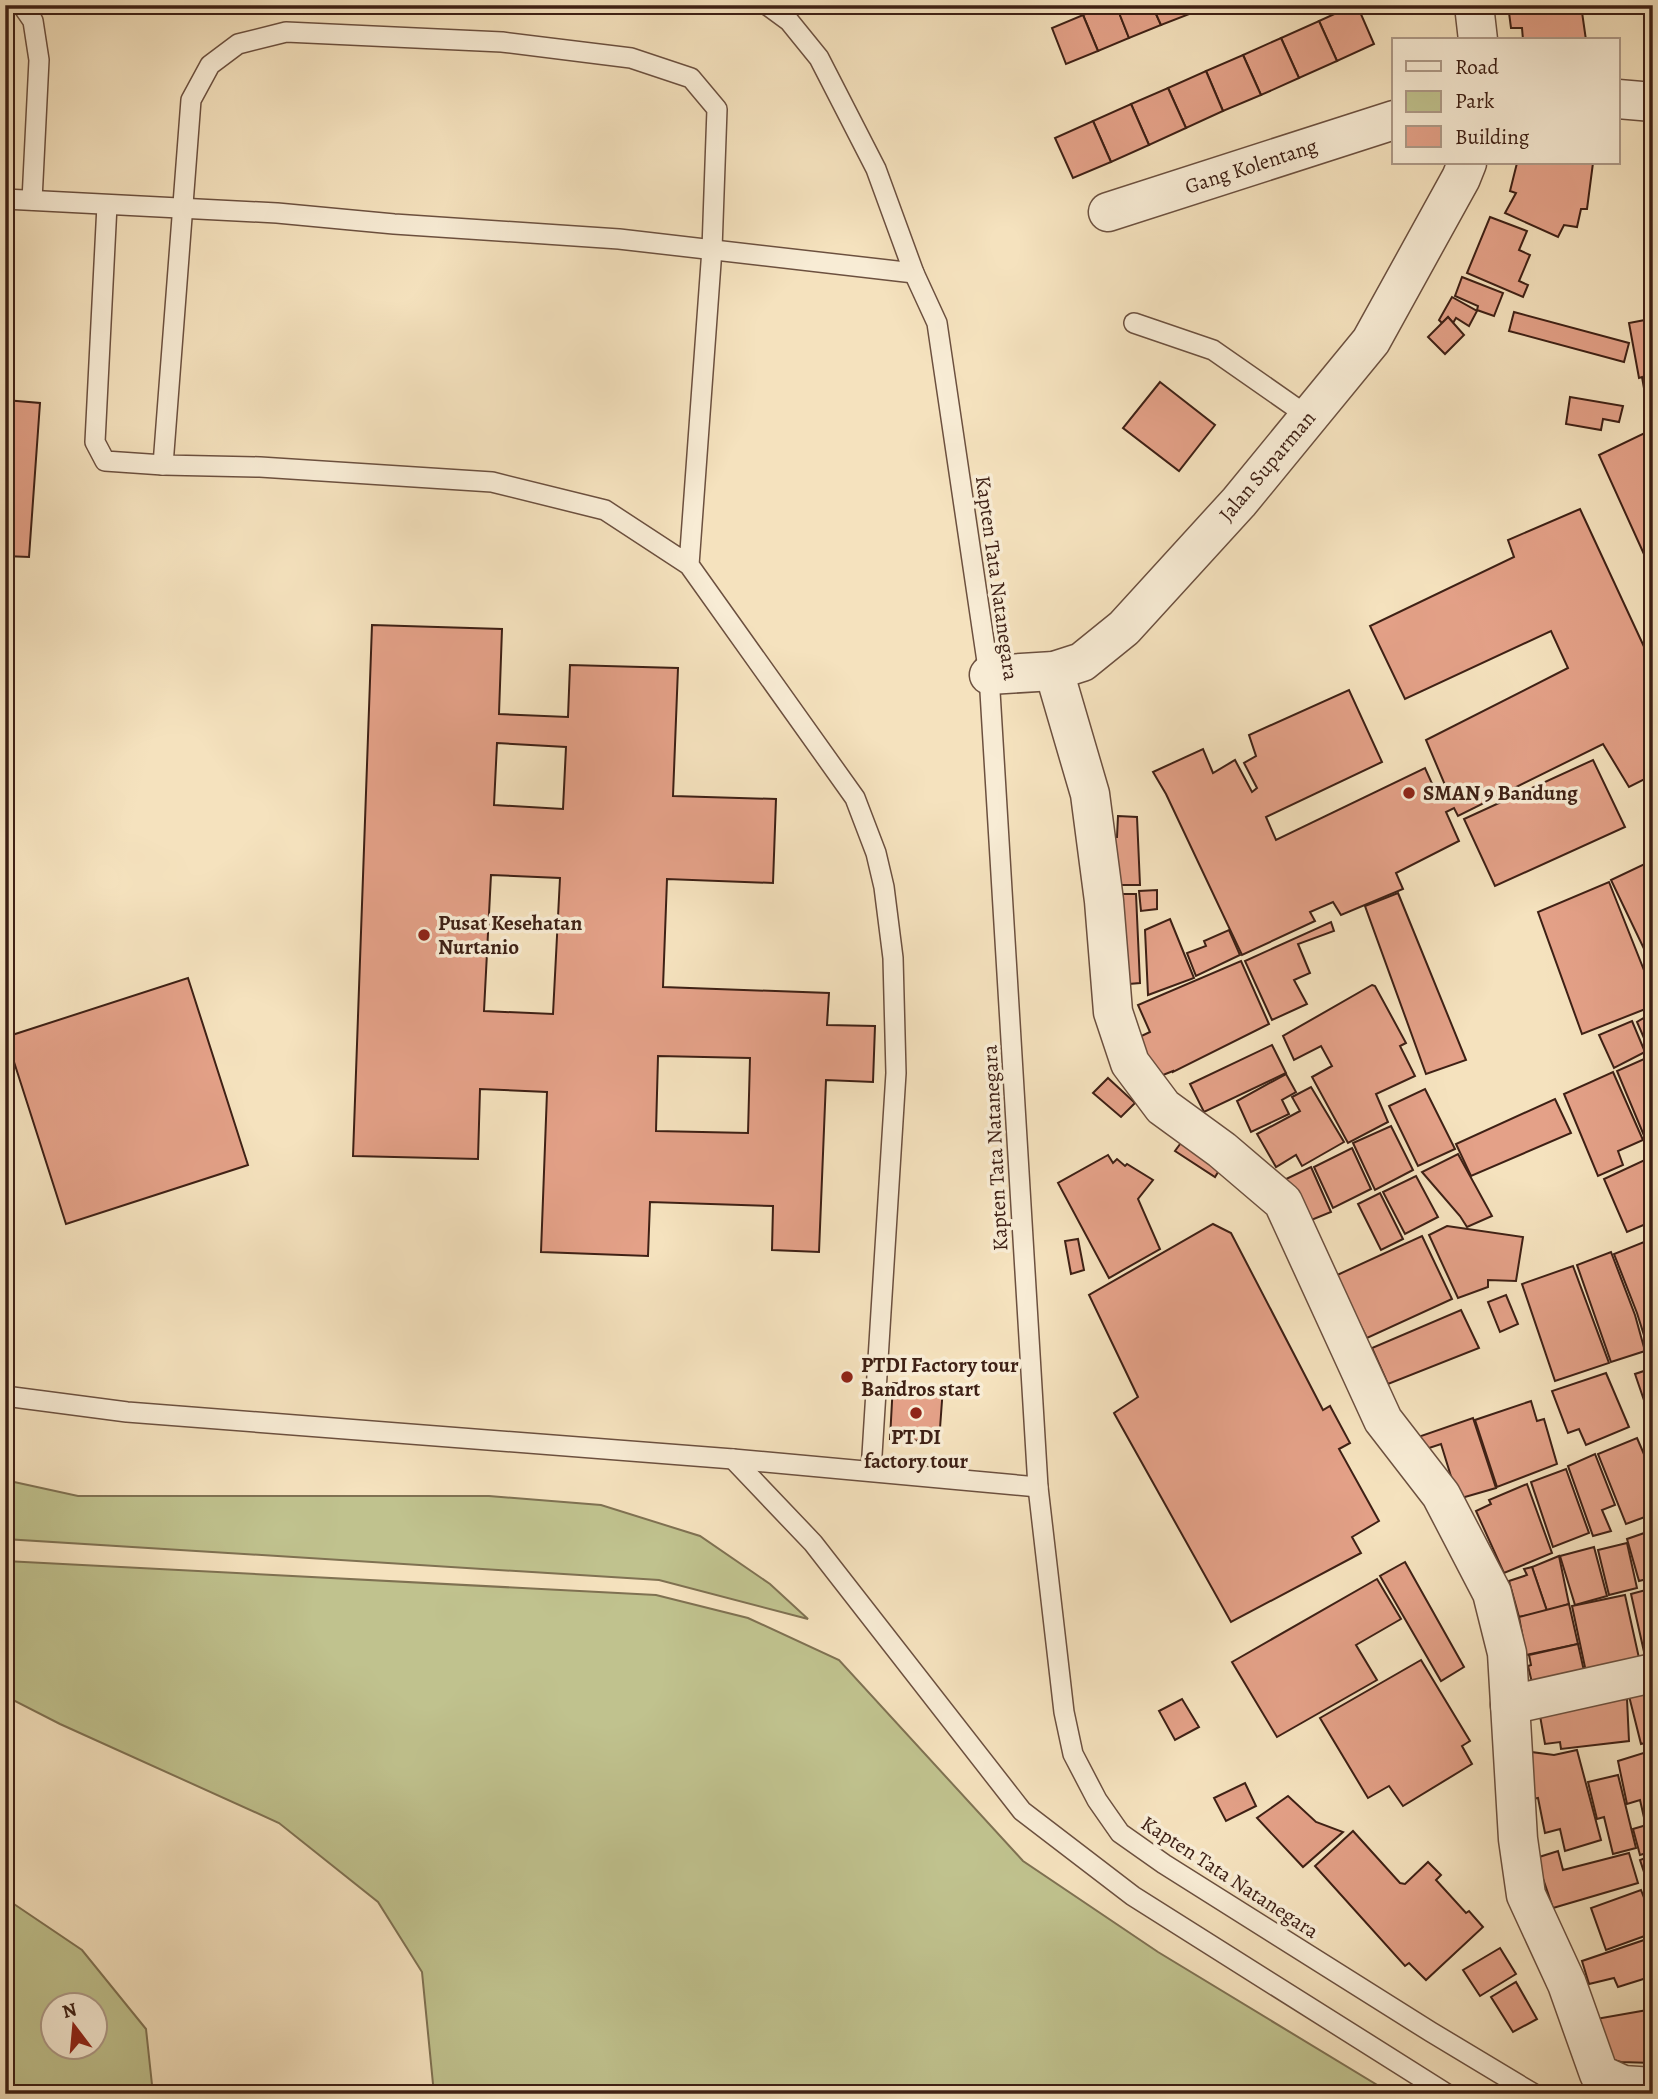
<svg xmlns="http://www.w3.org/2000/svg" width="1658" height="2099" font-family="Alegreya,serif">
  <rect width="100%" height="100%" fill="#f5e2be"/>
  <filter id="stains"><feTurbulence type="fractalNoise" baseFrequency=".00286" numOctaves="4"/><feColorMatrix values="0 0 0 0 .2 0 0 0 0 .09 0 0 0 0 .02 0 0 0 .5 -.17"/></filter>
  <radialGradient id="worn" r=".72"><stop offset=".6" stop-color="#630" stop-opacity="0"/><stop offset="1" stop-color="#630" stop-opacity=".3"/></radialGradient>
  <g fill="#c0c28e" stroke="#7f7152" stroke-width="2" fill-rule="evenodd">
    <path d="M 5,1480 L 78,1496 L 489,1496 L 601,1505 L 700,1536 L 770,1584 L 808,1619 L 659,1580 L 5,1539 Z"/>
    <path d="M 5,1561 L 656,1595 L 748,1618 L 839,1660 L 1023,1861 L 1158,1952 L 1392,2094 L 434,2094 L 422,1972 L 378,1902 L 279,1823 L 60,1724 L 5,1696 Z"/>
    <path d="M 5,1898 L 82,1950 L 146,2029 L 153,2094 L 5,2094 ZM 52,2004 L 94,2004 L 94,2046 L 52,2046 Z"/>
  </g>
  <g fill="#e4a188" stroke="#3e2015" stroke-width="2" fill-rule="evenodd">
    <path d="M 1107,5 L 1116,5 L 1129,38 L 1098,51 L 1083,15 Z"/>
    <path d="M 1116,5 L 1152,5 L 1161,25 L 1129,38 Z"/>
    <path d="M 1152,5 L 1189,5 L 1192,13 L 1161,25 Z"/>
    <path d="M 1354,5 L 1357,5 L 1374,44 L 1337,61 L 1319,21 Z"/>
    <path d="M 1508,5 L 1581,5 L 1586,40 L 1523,40 L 1522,28 L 1511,28 Z"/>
    <path d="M 1083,15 L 1098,51 L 1066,64 L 1052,28 Z"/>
    <path d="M 1319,21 L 1337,61 L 1299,78 L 1281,38 Z"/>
    <path d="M 1281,38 L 1299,78 L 1261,95 L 1243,55 Z"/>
    <path d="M 1243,55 L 1261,95 L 1223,111 L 1206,71 Z"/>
    <path d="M 1206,71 L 1223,111 L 1186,128 L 1168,88 Z"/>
    <path d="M 1168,88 L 1186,128 L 1149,145 L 1131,104 Z"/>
    <path d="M 1131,104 L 1149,145 L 1111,162 L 1093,121 Z"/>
    <path d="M 1093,121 L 1111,162 L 1073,178 L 1055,138 Z"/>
    <path d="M 1517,163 L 1593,163 L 1587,209 L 1581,209 L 1577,227 L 1564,225 L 1558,237 L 1505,213 L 1516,193 L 1510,191 Z"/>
    <path d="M 1490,217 L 1527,231 L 1519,250 L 1530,255 L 1519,281 L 1528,285 L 1523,297 L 1467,273 Z"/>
    <path d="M 1462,277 L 1503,293 L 1494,316 L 1477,310 L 1478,306 L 1455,296 Z"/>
    <path d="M 1452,297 L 1477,311 L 1469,326 L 1456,318 L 1453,323 L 1448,317 L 1442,323 L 1439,320 Z"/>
    <path d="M 1514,312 L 1629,343 L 1624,362 L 1509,331 Z"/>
    <path d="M 1448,317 L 1464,335 L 1445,354 L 1428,337 Z"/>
    <path d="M 1645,320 L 1653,363 L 1653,404 L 1647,405 L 1642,377 L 1639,378 L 1629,323 Z"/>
    <path d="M 1160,382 L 1215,425 L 1179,471 L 1123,428 Z"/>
    <path d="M 1570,397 L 1623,406 L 1619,422 L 1603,419 L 1601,430 L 1566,424 Z"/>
    <path d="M 5,400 L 40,403 L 29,557 L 5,556 Z"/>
    <path d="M 1653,429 L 1653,574 L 1599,455 Z"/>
    <path d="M 1580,509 L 1653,666 L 1653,775 L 1629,787 L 1603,744 L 1458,816 L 1454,808 L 1446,812 L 1459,841 L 1396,873 L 1403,889 L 1341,915 L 1333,902 L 1310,912 L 1315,921 L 1242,955 L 1166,794 L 1153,772 L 1203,749 L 1213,773 L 1235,760 L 1252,792 L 1257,788 L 1244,763 L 1256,756 L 1249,735 L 1349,690 L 1382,762 L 1266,817 L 1276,840 L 1425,768 L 1438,797 L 1448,792 L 1426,740 L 1568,668 L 1551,631 L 1405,699 L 1370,626 L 1514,557 L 1508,540 Z"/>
    <path d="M 372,625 L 502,629 L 499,714 L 568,717 L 570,665 L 678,668 L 673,796 L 776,799 L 773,883 L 667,879 L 663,987 L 829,993 L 827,1025 L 875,1026 L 873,1082 L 826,1080 L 819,1252 L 772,1250 L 773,1206 L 650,1202 L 648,1256 L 541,1252 L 547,1092 L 480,1089 L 478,1159 L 353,1156 ZM 497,743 L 566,747 L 563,809 L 494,805 ZM 491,875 L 560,878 L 553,1014 L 484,1011 ZM 658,1056 L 750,1058 L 748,1133 L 656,1131 Z"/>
    <path d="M 1593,760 L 1625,827 L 1495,886 L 1464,819 Z"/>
    <path d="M 1118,816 L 1137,817 L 1140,885 L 1111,885 L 1110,837 L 1117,837 Z"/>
    <path d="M 1653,860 L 1653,950 L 1646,953 L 1611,880 Z"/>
    <path d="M 1609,882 L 1653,993 L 1653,1006 L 1582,1034 L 1538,912 Z"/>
    <path d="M 1157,890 L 1157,909 L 1141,911 L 1139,891 Z"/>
    <path d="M 1398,893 L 1466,1060 L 1426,1074 L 1365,906 Z"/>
    <path d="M 1114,894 L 1136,894 L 1140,983 L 1117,985 Z"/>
    <path d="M 1170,919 L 1194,978 L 1148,995 L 1145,930 Z"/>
    <path d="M 1331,922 L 1334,931 L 1298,944 L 1310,973 L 1294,980 L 1307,1004 L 1272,1020 L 1245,961 Z"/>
    <path d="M 1229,930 L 1240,955 L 1196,976 L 1187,953 L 1206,946 L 1204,941 Z"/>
    <path d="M 1241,961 L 1269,1024 L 1173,1072 L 1173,1071 L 1153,1079 L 1135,1039 L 1150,1032 L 1138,1005 Z"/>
    <path d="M 188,978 L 248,1165 L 66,1224 L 6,1037 Z"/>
    <path d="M 1372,985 L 1375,986 L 1406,1043 L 1400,1046 L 1415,1076 L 1376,1094 L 1388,1122 L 1348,1143 L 1312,1077 L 1332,1066 L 1321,1046 L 1294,1060 L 1283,1036 Z"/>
    <path d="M 1652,1013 L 1653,1051 L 1650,1052 L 1637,1022 Z"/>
    <path d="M 1632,1021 L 1645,1052 L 1614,1068 L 1599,1035 Z"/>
    <path d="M 1272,1045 L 1286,1073 L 1204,1112 L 1190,1084 Z"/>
    <path d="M 1653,1055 L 1653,1148 L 1650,1150 L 1617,1071 Z"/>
    <path d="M 1613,1072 L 1643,1140 L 1618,1151 L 1623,1165 L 1598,1176 L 1564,1094 Z"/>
    <path d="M 1286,1074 L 1296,1092 L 1282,1100 L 1289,1114 L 1251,1132 L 1237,1101 Z"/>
    <path d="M 1108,1078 L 1135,1103 L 1121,1117 L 1093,1093 Z"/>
    <path d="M 1311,1087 L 1344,1142 L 1302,1166 L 1296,1155 L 1276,1167 L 1257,1134 L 1300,1111 L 1292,1097 Z"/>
    <path d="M 1425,1089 L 1455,1149 L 1418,1166 L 1389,1106 Z"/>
    <path d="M 1555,1099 L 1571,1133 L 1471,1176 L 1456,1144 Z"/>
    <path d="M 1391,1126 L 1413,1170 L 1375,1190 L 1353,1143 Z"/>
    <path d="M 1183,1140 L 1223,1164 L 1215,1177 L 1175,1151 Z"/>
    <path d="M 1352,1148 L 1371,1189 L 1333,1208 L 1314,1167 Z"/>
    <path d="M 1458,1154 L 1492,1216 L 1467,1227 L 1460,1216 L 1422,1172 Z"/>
    <path d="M 1108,1155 L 1113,1163 L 1117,1159 L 1125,1166 L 1127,1164 L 1153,1180 L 1138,1199 L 1160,1249 L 1109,1278 L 1058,1183 Z"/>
    <path d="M 1649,1158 L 1653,1166 L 1653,1221 L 1627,1232 L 1604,1179 Z"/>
    <path d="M 1311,1167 L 1331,1212 L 1304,1223 L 1284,1180 Z"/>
    <path d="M 1416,1176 L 1438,1217 L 1405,1234 L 1383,1192 Z"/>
    <path d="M 1380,1193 L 1403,1239 L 1381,1250 L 1358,1204 Z"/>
    <path d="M 1213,1224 L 1231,1233 L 1323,1410 L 1330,1406 L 1350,1443 L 1339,1449 L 1379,1521 L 1352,1537 L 1361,1553 L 1231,1622 L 1114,1413 L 1138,1397 L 1089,1295 Z"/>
    <path d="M 1447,1226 L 1523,1237 L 1516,1281 L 1488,1280 L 1488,1287 L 1458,1298 L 1429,1235 Z"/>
    <path d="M 1422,1236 L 1452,1299 L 1367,1338 L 1335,1276 Z"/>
    <path d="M 1078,1239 L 1084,1270 L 1071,1274 L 1065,1241 Z"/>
    <path d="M 1644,1242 L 1653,1263 L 1653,1347 L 1648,1348 L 1637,1313 L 1614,1254 Z"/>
    <path d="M 1611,1252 L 1635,1315 L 1645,1351 L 1611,1362 L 1577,1265 Z"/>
    <path d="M 1573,1266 L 1609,1363 L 1555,1381 L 1522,1284 Z"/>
    <path d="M 1506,1295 L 1518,1324 L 1500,1332 L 1488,1302 Z"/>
    <path d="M 1461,1310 L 1479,1348 L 1388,1384 L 1372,1348 Z"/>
    <path d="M 1653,1368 L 1653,1410 L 1648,1412 L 1635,1374 Z"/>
    <path d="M 1606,1373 L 1629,1427 L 1586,1445 L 1579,1429 L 1568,1433 L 1552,1391 Z"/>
    <path d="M 893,1383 L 943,1387 L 939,1442 L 890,1439 Z"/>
    <path d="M 1531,1401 L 1537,1421 L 1544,1419 L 1557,1464 L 1497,1487 L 1475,1420 Z"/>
    <path d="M 1473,1418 L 1496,1488 L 1458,1499 L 1441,1444 L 1423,1450 L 1418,1437 Z"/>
    <path d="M 1637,1438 L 1653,1475 L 1653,1514 L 1626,1524 L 1598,1454 Z"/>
    <path d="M 1595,1454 L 1615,1505 L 1602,1510 L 1611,1531 L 1593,1536 L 1568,1466 Z"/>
    <path d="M 1566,1469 L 1589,1533 L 1553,1547 L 1531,1482 Z"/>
    <path d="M 1527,1484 L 1552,1553 L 1504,1573 L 1476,1511 L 1491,1504 L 1489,1500 Z"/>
    <path d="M 1653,1530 L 1653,1584 L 1651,1578 L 1639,1581 L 1627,1539 Z"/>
    <path d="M 1627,1543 L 1637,1588 L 1609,1595 L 1598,1550 Z"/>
    <path d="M 1594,1547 L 1607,1596 L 1575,1605 L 1560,1556 Z"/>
    <path d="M 1559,1556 L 1569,1604 L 1547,1611 L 1532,1567 Z"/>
    <path d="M 1405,1562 L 1464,1667 L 1441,1681 L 1380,1576 Z"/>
    <path d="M 1532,1567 L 1547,1611 L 1519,1617 L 1509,1581 L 1527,1575 L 1524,1569 Z"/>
    <path d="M 1377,1579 L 1401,1619 L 1356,1645 L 1377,1680 L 1277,1737 L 1232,1662 Z"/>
    <path d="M 1653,1588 L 1653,1664 L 1647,1665 L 1631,1594 Z"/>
    <path d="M 1625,1595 L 1639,1658 L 1586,1672 L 1572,1606 Z"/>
    <path d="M 1569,1604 L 1578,1644 L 1526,1655 L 1519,1617 Z"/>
    <path d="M 1578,1644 L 1586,1680 L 1534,1691 L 1528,1666 L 1531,1665 L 1529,1655 Z"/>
    <path d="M 1421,1660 L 1470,1741 L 1462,1746 L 1472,1764 L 1403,1806 L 1389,1786 L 1368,1798 L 1320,1718 Z"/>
    <path d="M 1653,1681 L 1653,1741 L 1641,1744 L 1627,1688 Z"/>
    <path d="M 1182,1699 L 1199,1727 L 1175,1740 L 1159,1711 Z"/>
    <path d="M 1627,1699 L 1629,1741 L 1561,1749 L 1560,1742 L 1545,1744 L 1539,1710 L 1557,1702 Z"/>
    <path d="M 1577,1750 L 1601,1840 L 1565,1851 L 1560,1829 L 1545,1833 L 1538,1798 L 1533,1799 L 1531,1752 L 1554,1755 Z"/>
    <path d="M 1653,1750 L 1653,1820 L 1645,1822 L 1640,1800 L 1627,1804 L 1618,1761 Z"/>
    <path d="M 1618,1775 L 1636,1848 L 1613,1854 L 1604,1817 L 1597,1819 L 1588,1782 Z"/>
    <path d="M 1245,1783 L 1256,1806 L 1226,1821 L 1214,1798 Z"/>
    <path d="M 1288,1796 L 1316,1822 L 1343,1832 L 1303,1867 L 1257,1818 Z"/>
    <path d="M 1653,1823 L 1653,1851 L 1640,1855 L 1633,1829 Z"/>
    <path d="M 1353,1831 L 1400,1883 L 1405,1884 L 1428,1862 L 1441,1875 L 1436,1880 L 1466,1913 L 1469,1911 L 1483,1927 L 1426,1980 L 1409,1963 L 1405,1966 L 1315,1866 Z"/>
    <path d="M 1558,1851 L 1563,1870 L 1629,1853 L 1638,1883 L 1553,1908 L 1536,1858 Z"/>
    <path d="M 1653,1855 L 1653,1899 L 1640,1860 Z"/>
    <path d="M 1641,1890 L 1653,1921 L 1653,1933 L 1606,1950 L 1591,1908 Z"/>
    <path d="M 1653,1937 L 1653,1976 L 1618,1987 L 1614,1978 L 1589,1984 L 1582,1961 Z"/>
    <path d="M 1500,1948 L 1516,1974 L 1480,1996 L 1463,1970 Z"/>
    <path d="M 1516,1982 L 1537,2019 L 1513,2032 L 1491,1997 Z"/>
    <path d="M 1653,2009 L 1653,2063 L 1621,2062 L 1610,2059 L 1596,2019 Z"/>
  </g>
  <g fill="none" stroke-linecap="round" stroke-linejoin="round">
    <g stroke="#6c503f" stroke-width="22">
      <g id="lane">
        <path d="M 22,5 L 33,21 L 39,60 L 32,200"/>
        <path d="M 767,5 L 789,21 L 819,58 L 876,169 L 914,273 L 937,323 L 989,675 L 1038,1487 L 1064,1712 L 1073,1754 L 1097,1800 L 1120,1833 L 1164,1864 L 1431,2032 L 1534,2094"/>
        <path d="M 5,199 L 277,213 L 394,224 L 619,239 L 914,273"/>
        <path d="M 107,205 L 95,442 L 105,461 L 163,465"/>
        <path d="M 1134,323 L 1213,350 L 1309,417"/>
        <path d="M 689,565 L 712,249 L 717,109 L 691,78 L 631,58 L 502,42 L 286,32 L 238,44 L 210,65 L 191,100 L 163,465 L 260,467 L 492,482 L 605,510 L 689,565 L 855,798 L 876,853 L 884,887 L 893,958 L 896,1073 L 871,1471"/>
        <path d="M 5,1396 L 127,1412 L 733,1459 L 1038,1487"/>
        <path d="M 733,1459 L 813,1543 L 1022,1811 L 1133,1896 L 1447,2094"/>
      </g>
    </g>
    <g stroke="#6c503f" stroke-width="41">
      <g id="street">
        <path d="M 1474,5 L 1478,40"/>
        <path d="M 1618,99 L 1653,102"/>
        <path d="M 1108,212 L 1394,120"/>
        <path d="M 1054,671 L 1090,794 L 1104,901 L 1113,1012 L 1130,1063 L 1163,1107 L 1222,1150 L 1283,1202 L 1383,1420 L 1441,1495 L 1492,1593 L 1507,1653 L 1518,1839 L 1526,1895 L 1567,1984 L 1599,2074 L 1623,2085 L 1653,2087"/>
        <path d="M 989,675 L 1054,671 L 1082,662 L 1124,628 L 1239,502 L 1371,341 L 1461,178 L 1467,163"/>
        <path d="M 1510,1705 L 1653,1673"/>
      </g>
    </g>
    <use href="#lane" stroke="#f8ecd5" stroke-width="19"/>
    <use href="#street" stroke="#f8ecd5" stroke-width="38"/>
  </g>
  <g fill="#8f2418" stroke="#f8ecd5" stroke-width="2.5">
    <circle cx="1409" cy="793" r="7"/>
    <circle cx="424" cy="935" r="7"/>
    <circle cx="847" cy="1377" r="7"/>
    <circle cx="916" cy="1413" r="7"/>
  </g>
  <g text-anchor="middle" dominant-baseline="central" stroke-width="7" stroke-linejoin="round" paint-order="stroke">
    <g font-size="21" fill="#3e2015" stroke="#f8ecd5">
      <text transform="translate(1251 166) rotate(-18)">Gang Kolentang</text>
      <text transform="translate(1267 466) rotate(-50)">Jalan Suparman</text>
      <text transform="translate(997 578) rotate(82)">Kapten Tata Natanegara</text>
      <text transform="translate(995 1148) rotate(-93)">Kapten Tata Natanegara</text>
      <text transform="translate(1230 1877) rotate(33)">Kapten Tata Natanegara</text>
    </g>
    <g font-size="21" font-weight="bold" fill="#3e2015" stroke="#f8ecd5" text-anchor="start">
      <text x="1423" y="793">SMAN 9 Bandung</text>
      <text x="438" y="923">Pusat Kesehatan<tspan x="438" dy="24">Nurtanio</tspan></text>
      <text x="861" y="1365">PTDI Factory tour<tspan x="861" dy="24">Bandros start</tspan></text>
      <text x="916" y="1437" text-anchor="middle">PT DI<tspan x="916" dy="24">factory tour</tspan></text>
    </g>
  </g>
  <rect width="1658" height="2099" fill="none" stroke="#f5e2be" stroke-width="28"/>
  <rect x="7" y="7" width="1644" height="2085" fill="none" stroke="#3e2015" stroke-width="3.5"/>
  <rect x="14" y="14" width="1630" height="2071" fill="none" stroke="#3e2015" stroke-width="2"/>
  <rect x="1392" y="38" width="228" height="126" fill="#f8ecd5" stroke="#ae9a88" stroke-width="2"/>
  <rect x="1406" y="61" width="35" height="10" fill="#f8ecd5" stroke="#ae9a88" stroke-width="2"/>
  <text x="1455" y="74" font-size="21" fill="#3e2015">Road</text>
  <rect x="1406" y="91" width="35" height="21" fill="#c0c28e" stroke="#ae9a88" stroke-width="2"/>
  <text x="1455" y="108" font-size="21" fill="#3e2015">Park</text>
  <rect x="1406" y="126" width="35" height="21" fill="#e4a188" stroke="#ae9a88" stroke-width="2"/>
  <text x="1455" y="144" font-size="21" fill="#3e2015">Building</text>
  <g transform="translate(74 2026) rotate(344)"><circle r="33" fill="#f8ecd5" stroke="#ae9a88" stroke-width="2"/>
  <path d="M0-5L12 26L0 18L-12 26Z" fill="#8f2418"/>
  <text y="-10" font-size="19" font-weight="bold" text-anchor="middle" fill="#3e2015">N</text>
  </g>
  <rect width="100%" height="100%" filter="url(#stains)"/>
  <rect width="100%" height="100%" fill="url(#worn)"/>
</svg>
